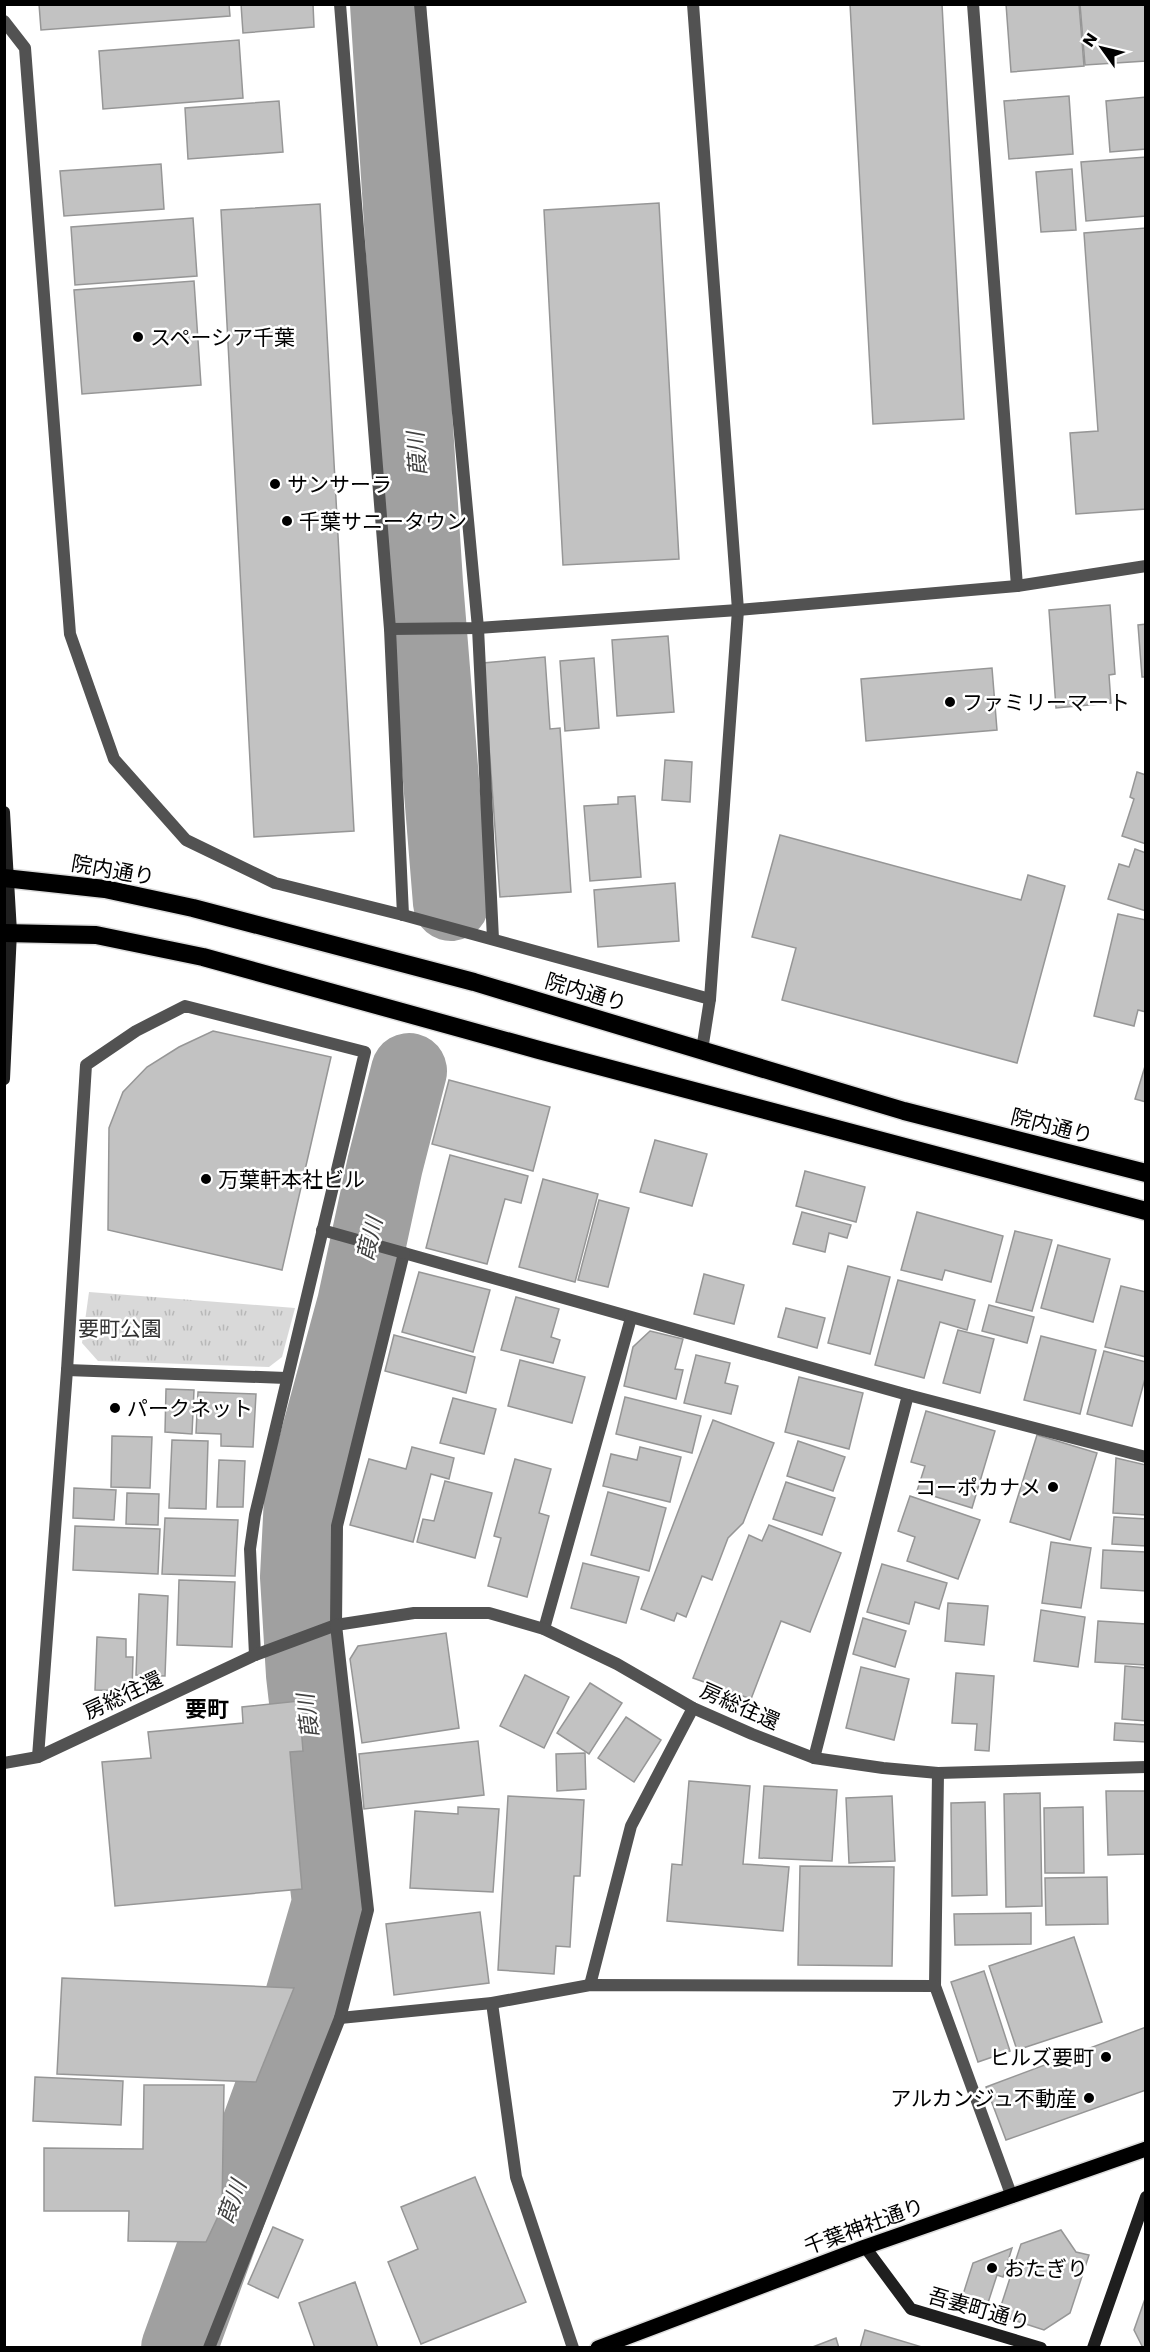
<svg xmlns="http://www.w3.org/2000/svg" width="1150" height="2352" font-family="Poppins,'Noto Sans JP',sans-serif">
  <defs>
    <pattern id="grass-tufts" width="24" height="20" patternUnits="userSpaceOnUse" patternTransform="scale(1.5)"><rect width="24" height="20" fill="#d9d9d9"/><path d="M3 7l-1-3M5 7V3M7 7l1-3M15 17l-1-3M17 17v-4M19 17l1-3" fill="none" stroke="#b8b8b8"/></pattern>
  </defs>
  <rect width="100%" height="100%" fill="#fff"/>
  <path fill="url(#grass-tufts)" d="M 89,1292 L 295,1308 L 282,1357 L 269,1367 L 98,1361 L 82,1343 Z"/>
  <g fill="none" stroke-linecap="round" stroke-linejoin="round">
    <g stroke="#a0a0a0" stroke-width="76">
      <path d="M 388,4 L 425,583 L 451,903"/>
      <path d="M 179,2348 L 288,2048 L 330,1903 L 304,1675 L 298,1577 L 302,1498 L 355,1304 L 385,1165 L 409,1071"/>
    </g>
  </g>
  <g fill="#c2c2c2" stroke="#969696" stroke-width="1.5">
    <path d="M 39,4 L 229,4 L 230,16 L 41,30 Z"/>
    <path d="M 241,4 L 313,4 L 314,27 L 243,33 Z"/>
    <path d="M 850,4 L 942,4 L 964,419 L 873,424 Z"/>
    <path d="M 1006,4 L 1079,4 L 1084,66 L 1011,72 Z"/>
    <path d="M 1080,4 L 1146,4 L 1146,61 L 1085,65 Z"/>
    <path d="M 239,40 L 243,98 L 103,109 L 99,51 Z"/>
    <path d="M 1069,96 L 1073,154 L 1009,159 L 1004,101 Z"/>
    <path d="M 1146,97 L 1146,149 L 1110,152 L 1106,101 Z"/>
    <path d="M 279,101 L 283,152 L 188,159 L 185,108 Z"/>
    <path d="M 1146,157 L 1146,216 L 1086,221 L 1081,162 Z"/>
    <path d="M 161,164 L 164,209 L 64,216 L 60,171 Z"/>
    <path d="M 1072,169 L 1076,230 L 1041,232 L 1036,172 Z"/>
    <path d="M 659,203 L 679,559 L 563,565 L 544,210 Z"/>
    <path d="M 320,204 L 354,831 L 254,837 L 221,210 Z"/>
    <path d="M 193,218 L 197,276 L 75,285 L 71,227 Z"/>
    <path d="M 1146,228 L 1146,509 L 1076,514 L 1070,433 L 1098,431 L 1084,233 Z"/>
    <path d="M 194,281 L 201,385 L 82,394 L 74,290 Z"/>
    <path d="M 1110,605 L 1115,674 L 1109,675 L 1111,703 L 1056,708 L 1049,610 Z"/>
    <path d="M 1146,624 L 1146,677 L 1142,677 L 1138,625 Z"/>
    <path d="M 668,636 L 674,712 L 617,716 L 612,640 Z"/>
    <path d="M 545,657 L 550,729 L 560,728 L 571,892 L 500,897 L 483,663 Z"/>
    <path d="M 594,658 L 599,728 L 565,731 L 560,661 Z"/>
    <path d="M 992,668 L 997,730 L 866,741 L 861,679 Z"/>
    <path d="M 665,760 L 692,762 L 690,802 L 662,800 Z"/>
    <path d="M 1137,772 L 1146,775 L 1146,844 L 1122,836 L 1134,799 L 1130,797 Z"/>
    <path d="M 635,796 L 641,877 L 590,881 L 584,806 L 618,804 L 618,797 Z"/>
    <path d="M 780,835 L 1021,900 L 1028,875 L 1065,886 L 1017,1063 L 782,1000 L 796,948 L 752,937 Z"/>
    <path d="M 1135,849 L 1146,853 L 1146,911 L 1108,899 L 1119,864 L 1129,867 Z"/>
    <path d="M 675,883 L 679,941 L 598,947 L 594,890 Z"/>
    <path d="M 1118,914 L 1146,920 L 1146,1012 L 1138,1010 L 1134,1026 L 1094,1016 Z"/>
    <path d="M 213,1031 L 331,1057 L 282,1270 L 108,1230 L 109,1128 L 123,1092 L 147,1067 L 179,1047 Z"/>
    <path d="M 1146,1063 L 1146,1102 L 1135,1099 Z"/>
    <path d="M 449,1080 L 550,1107 L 533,1171 L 432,1144 Z"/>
    <path d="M 655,1140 L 707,1154 L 692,1206 L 640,1192 Z"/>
    <path d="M 450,1155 L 528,1176 L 521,1203 L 505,1199 L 487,1264 L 426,1248 Z"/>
    <path d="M 805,1171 L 865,1187 L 856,1222 L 796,1206 Z"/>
    <path d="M 543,1179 L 598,1194 L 575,1282 L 519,1267 Z"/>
    <path d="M 599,1200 L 629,1208 L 608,1287 L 578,1280 Z"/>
    <path d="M 802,1212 L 851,1225 L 847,1238 L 829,1233 L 825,1252 L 793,1244 Z"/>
    <path d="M 917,1212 L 1003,1236 L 991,1282 L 945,1270 L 942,1280 L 901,1270 Z"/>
    <path d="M 1015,1231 L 1052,1240 L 1032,1311 L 996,1302 Z"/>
    <path d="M 1058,1245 L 1110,1259 L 1093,1322 L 1041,1308 Z"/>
    <path d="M 848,1266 L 890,1277 L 870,1354 L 828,1343 Z"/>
    <path d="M 419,1272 L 490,1290 L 473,1352 L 402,1332 Z"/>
    <path d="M 704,1274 L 744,1285 L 734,1324 L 694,1314 Z"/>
    <path d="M 898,1280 L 975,1300 L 967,1330 L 940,1322 L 924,1378 L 875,1365 Z"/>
    <path d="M 1121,1286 L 1146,1292 L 1146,1357 L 1105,1347 Z"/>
    <path d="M 516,1297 L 559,1309 L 551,1337 L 560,1340 L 553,1363 L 501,1350 Z"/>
    <path d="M 989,1305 L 1034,1317 L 1027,1343 L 982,1331 Z"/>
    <path d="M 786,1308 L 825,1318 L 817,1348 L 778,1337 Z"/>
    <path d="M 958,1330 L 994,1339 L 980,1393 L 943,1383 Z"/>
    <path d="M 650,1331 L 683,1339 L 675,1369 L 683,1370 L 676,1399 L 624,1386 L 633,1347 Z"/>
    <path d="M 394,1335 L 475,1357 L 466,1393 L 385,1371 Z"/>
    <path d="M 1041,1336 L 1096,1350 L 1080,1414 L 1024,1400 Z"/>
    <path d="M 1104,1351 L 1146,1362 L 1146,1375 L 1132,1426 L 1087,1414 Z"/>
    <path d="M 696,1355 L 730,1363 L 725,1383 L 738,1386 L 731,1414 L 684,1403 Z"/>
    <path d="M 520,1360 L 585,1377 L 572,1423 L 508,1406 Z"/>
    <path d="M 799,1377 L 863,1393 L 849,1449 L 785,1432 Z"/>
    <path d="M 166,1389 L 194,1390 L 192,1434 L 165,1432 Z"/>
    <path d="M 198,1392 L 256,1394 L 253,1447 L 221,1446 L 221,1434 L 196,1433 Z"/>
    <path d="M 625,1397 L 701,1416 L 692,1453 L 616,1434 Z"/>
    <path d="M 453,1398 L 496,1409 L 484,1454 L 440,1443 Z"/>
    <path d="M 926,1411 L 995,1431 L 972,1508 L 917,1491 L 925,1466 L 911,1462 Z"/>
    <path d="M 713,1420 L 774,1443 L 743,1523 L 728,1538 L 712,1580 L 702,1576 L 686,1617 L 677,1613 L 674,1621 L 641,1609 Z"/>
    <path d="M 1037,1435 L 1097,1453 L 1070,1540 L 1010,1522 Z"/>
    <path d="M 112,1436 L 152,1437 L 150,1488 L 111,1487 Z"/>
    <path d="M 172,1440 L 208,1441 L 206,1509 L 169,1508 Z"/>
    <path d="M 798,1441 L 845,1457 L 833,1491 L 787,1476 Z"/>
    <path d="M 412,1447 L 454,1458 L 449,1479 L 431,1474 L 413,1542 L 350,1525 L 369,1459 L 406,1469 Z"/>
    <path d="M 640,1447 L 681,1457 L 670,1502 L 603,1486 L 611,1454 L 637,1460 Z"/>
    <path d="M 1116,1458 L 1146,1465 L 1146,1515 L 1113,1513 Z"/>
    <path d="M 515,1459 L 551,1469 L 539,1513 L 549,1516 L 527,1597 L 488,1586 L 501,1538 L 494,1536 Z"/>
    <path d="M 219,1460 L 245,1461 L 243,1507 L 217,1507 Z"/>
    <path d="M 445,1481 L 492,1493 L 475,1558 L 417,1542 L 423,1519 L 434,1521 Z"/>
    <path d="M 786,1482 L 835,1498 L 822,1535 L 773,1519 Z"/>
    <path d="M 74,1488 L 116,1490 L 114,1520 L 73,1518 Z"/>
    <path d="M 608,1492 L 666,1508 L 649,1571 L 591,1555 Z"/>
    <path d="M 127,1493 L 159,1494 L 158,1525 L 126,1524 Z"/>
    <path d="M 910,1496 L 980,1520 L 958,1579 L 907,1561 L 915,1537 L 898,1531 Z"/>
    <path d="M 1114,1517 L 1146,1519 L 1146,1546 L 1112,1544 Z"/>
    <path d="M 165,1518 L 238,1520 L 235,1576 L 162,1574 Z"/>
    <path d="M 769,1525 L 841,1553 L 810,1632 L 781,1621 L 751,1699 L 693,1678 L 749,1535 L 762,1541 Z"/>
    <path d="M 75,1526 L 160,1529 L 158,1574 L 73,1570 Z"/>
    <path d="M 1051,1542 L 1091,1548 L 1081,1608 L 1042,1603 Z"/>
    <path d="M 1103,1550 L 1146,1552 L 1146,1591 L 1101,1588 Z"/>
    <path d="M 583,1563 L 639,1577 L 626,1623 L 571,1608 Z"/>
    <path d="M 882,1564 L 947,1583 L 939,1609 L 915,1602 L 909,1624 L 867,1612 Z"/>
    <path d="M 179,1580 L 235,1582 L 232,1647 L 177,1645 Z"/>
    <path d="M 139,1594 L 168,1596 L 165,1676 L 136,1675 Z"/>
    <path d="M 948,1603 L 988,1606 L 984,1645 L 945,1641 Z"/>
    <path d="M 1041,1610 L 1085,1617 L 1078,1667 L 1034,1661 Z"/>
    <path d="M 863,1618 L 906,1631 L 895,1667 L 853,1654 Z"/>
    <path d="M 1098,1621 L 1146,1624 L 1146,1665 L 1095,1662 Z"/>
    <path d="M 446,1633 L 459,1728 L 362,1743 L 350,1659 L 358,1646 Z"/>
    <path d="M 97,1637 L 126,1639 L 126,1657 L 133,1657 L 132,1691 L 95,1690 Z"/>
    <path d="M 1125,1666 L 1146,1668 L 1146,1721 L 1122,1719 Z"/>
    <path d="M 861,1667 L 909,1679 L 894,1740 L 846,1728 Z"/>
    <path d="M 956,1673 L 994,1676 L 989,1751 L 975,1750 L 977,1724 L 952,1723 Z"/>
    <path d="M 525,1675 L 569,1697 L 544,1748 L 500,1726 Z"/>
    <path d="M 590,1683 L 622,1703 L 589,1754 L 557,1733 Z"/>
    <path d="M 299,1701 L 303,1751 L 290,1752 L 302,1889 L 115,1906 L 102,1762 L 151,1758 L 148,1732 L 243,1723 L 242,1707 Z"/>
    <path d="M 626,1717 L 661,1740 L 634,1782 L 598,1758 Z"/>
    <path d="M 1115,1723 L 1146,1725 L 1146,1742 L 1114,1740 Z"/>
    <path d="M 478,1741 L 484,1795 L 364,1809 L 359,1754 Z"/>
    <path d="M 585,1753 L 586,1789 L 557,1791 L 556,1754 Z"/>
    <path d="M 689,1781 L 750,1786 L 743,1864 L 789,1867 L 783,1931 L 667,1921 L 672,1864 L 682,1865 Z"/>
    <path d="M 764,1786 L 837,1790 L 832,1861 L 759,1858 Z"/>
    <path d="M 1106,1791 L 1146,1791 L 1146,1854 L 1108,1855 Z"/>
    <path d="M 1040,1793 L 1042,1906 L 1006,1907 L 1004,1794 Z"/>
    <path d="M 508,1796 L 584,1800 L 580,1876 L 574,1876 L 570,1947 L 556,1946 L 554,1974 L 498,1970 Z"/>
    <path d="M 892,1796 L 895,1861 L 849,1863 L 846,1798 Z"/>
    <path d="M 985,1802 L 987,1895 L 952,1896 L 951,1803 Z"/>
    <path d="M 458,1807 L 499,1809 L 493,1892 L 410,1888 L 415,1811 L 458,1814 Z"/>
    <path d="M 1083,1807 L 1084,1873 L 1045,1873 L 1044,1808 Z"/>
    <path d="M 800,1866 L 894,1867 L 892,1966 L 798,1965 Z"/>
    <path d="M 1107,1877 L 1108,1924 L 1046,1925 L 1045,1878 Z"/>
    <path d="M 480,1912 L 489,1983 L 394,1995 L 386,1924 Z"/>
    <path d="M 1031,1913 L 1031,1944 L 955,1945 L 954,1914 Z"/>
    <path d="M 1074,1937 L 1102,2022 L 1017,2050 L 989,1966 Z"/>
    <path d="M 984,1971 L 1010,2051 L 978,2062 L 951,1982 Z"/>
    <path d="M 62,1978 L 294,1988 L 256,2082 L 57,2074 Z"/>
    <path d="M 1146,2027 L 1146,2090 L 1006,2140 L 986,2087 Z"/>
    <path d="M 35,2077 L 123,2081 L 121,2125 L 33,2121 Z"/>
    <path d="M 144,2085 L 224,2085 L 222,2208 L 206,2242 L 128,2241 L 129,2211 L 44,2211 L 44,2148 L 143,2149 Z"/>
    <path d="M 475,2177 L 526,2302 L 421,2344 L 388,2262 L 418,2249 L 401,2207 Z"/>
    <path d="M 273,2227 L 303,2240 L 278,2298 L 248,2284 Z"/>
    <path d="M 1061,2230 L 1076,2252 L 1089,2255 L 1070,2313 L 1044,2330 L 998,2315 L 1021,2244 Z"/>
    <path d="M 1012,2248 L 1003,2277 L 997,2275 L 986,2309 L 961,2301 L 973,2263 Z"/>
    <path d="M 355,2282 L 378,2348 L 315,2348 L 299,2303 Z"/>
    <path d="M 1146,2296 L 1146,2348 L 1143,2348 L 1134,2330 Z"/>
    <path d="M 865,2330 L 922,2347 L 922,2348 L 860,2348 Z"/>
    <path d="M 836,2338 L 839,2348 L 810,2348 Z"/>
  </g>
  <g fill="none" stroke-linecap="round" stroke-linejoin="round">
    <g stroke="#dbdbdb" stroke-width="18">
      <path id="primary" d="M 598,2348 L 865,2247 L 1146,2149"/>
    </g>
    <g stroke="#dbdbdb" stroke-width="21">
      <g id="highway">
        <path d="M 4,878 L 105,889 L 193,908 L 474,982 L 904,1111 L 1146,1173"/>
        <path d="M 4,933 L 96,935 L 203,957 L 539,1050 L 1146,1211"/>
      </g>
    </g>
    <g stroke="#525252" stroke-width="12">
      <path d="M 336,1625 L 337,1526 L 404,1253 L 908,1395 L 1146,1457"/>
      <path d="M 544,1629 L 631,1318"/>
      <path d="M 814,1758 L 908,1395"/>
    </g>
    <g stroke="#525252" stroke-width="12">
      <path d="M 340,4 L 390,629 L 403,915"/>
      <path d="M 420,4 L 478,628 L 493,939"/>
      <path d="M 693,4 L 738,610 L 710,999 L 702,1050"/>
      <path d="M 973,4 L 1017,586"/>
      <path d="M 4,21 L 25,48 L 70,634 L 114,759 L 186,840 L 275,883 L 403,915 L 710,999"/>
      <path d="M 390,629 L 478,628 L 738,610 L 1017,586 L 1146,566"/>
      <path d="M 322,1230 L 404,1253"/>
      <path d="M 67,1370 L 286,1378"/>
      <path d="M 38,1757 L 67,1370 L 86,1065 L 136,1031 L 185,1006 L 365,1052 L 255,1515 L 250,1549 L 255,1655"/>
      <path d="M 4,1763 L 38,1757 L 255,1655 L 336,1625 L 414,1613 L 489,1613 L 544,1629 L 617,1664 L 693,1708 L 752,1734 L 814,1758 L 883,1768 L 938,1773 L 1146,1767"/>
      <path d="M 938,1773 L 935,1986 L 1012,2197"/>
      <path d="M 590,1985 L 631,1826 L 693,1708"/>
      <path d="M 492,2003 L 516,2177 L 573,2348"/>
      <path d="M 340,2018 L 492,2003 L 590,1985 L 935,1986"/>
      <path d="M 209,2348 L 340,2018 L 368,1910 L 336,1625"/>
    </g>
    <g stroke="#1f1f1f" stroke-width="12">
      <path d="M 4,812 L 11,932 L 4,1079"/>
      <path d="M 865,2247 L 911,2309 L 1041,2348"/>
      <path d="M 1093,2348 L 1146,2197"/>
    </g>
    <use href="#primary" stroke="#000" stroke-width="15"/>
    <use href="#highway" stroke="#000" stroke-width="18"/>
  </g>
  <g fill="#000" stroke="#fff" stroke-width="2">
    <circle cx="138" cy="337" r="6"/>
    <circle cx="275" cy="484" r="6"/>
    <circle cx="287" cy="521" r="6"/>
    <circle cx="950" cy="702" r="6"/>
    <circle cx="206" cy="1179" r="6"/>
    <circle cx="115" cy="1408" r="6"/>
    <circle cx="1053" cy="1487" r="6"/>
    <circle cx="1106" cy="2057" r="6"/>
    <circle cx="1089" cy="2098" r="6"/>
    <circle cx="992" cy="2268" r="6"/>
  </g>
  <g text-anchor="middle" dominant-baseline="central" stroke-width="5" stroke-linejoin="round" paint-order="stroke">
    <g font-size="21" fill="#000" stroke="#fff" text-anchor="start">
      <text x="150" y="337">スペーシア千葉</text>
      <text x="287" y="484">サンサーラ</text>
      <text x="299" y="521">千葉サニータウン</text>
      <text x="962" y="702">ファミリーマート</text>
      <text x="218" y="1179">万葉軒本社ビル</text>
      <text x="127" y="1408">パークネット</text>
      <text x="1041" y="1487" text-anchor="end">コーポカナメ</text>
      <text x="1094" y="2057" text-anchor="end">ヒルズ要町</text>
      <text x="1077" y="2098" text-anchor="end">アルカンジュ不動産</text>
      <text x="1004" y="2268">おたぎり</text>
    </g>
    <g font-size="21" fill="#000" stroke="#fff">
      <text transform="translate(113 870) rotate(10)">院内通り</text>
      <text transform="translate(586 992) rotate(17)">院内通り</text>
      <text transform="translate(1052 1126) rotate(14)">院内通り</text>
      <text transform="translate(123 1695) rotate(-25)">房総往還</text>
      <text transform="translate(740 1706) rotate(24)">房総往還</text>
      <text transform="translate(864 2226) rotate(-20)">千葉神社通り</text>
      <text transform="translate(979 2309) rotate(16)">吾妻町通り</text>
    </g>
    <g font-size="21" fill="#303030" stroke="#fff">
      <text x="120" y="1328">要町公園</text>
    </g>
    <g font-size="22" font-style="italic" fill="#414141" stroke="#fff">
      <text transform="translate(417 454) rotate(-94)">葭川</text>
      <text transform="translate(370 1239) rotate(-77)">葭川</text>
      <text transform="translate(308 1716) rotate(-97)">葭川</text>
      <text transform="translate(232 2202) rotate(-70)">葭川</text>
    </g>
    <g font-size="22" font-weight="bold" fill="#000" stroke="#fff">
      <text x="207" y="1709">要町</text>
    </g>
  </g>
  <rect width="1150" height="2352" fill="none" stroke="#000000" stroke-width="12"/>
  <g transform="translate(1102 48) rotate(304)" stroke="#ffffff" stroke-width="4.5" paint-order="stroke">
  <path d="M0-4.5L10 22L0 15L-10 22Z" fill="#000000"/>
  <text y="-9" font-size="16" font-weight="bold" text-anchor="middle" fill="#000000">N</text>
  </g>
</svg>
